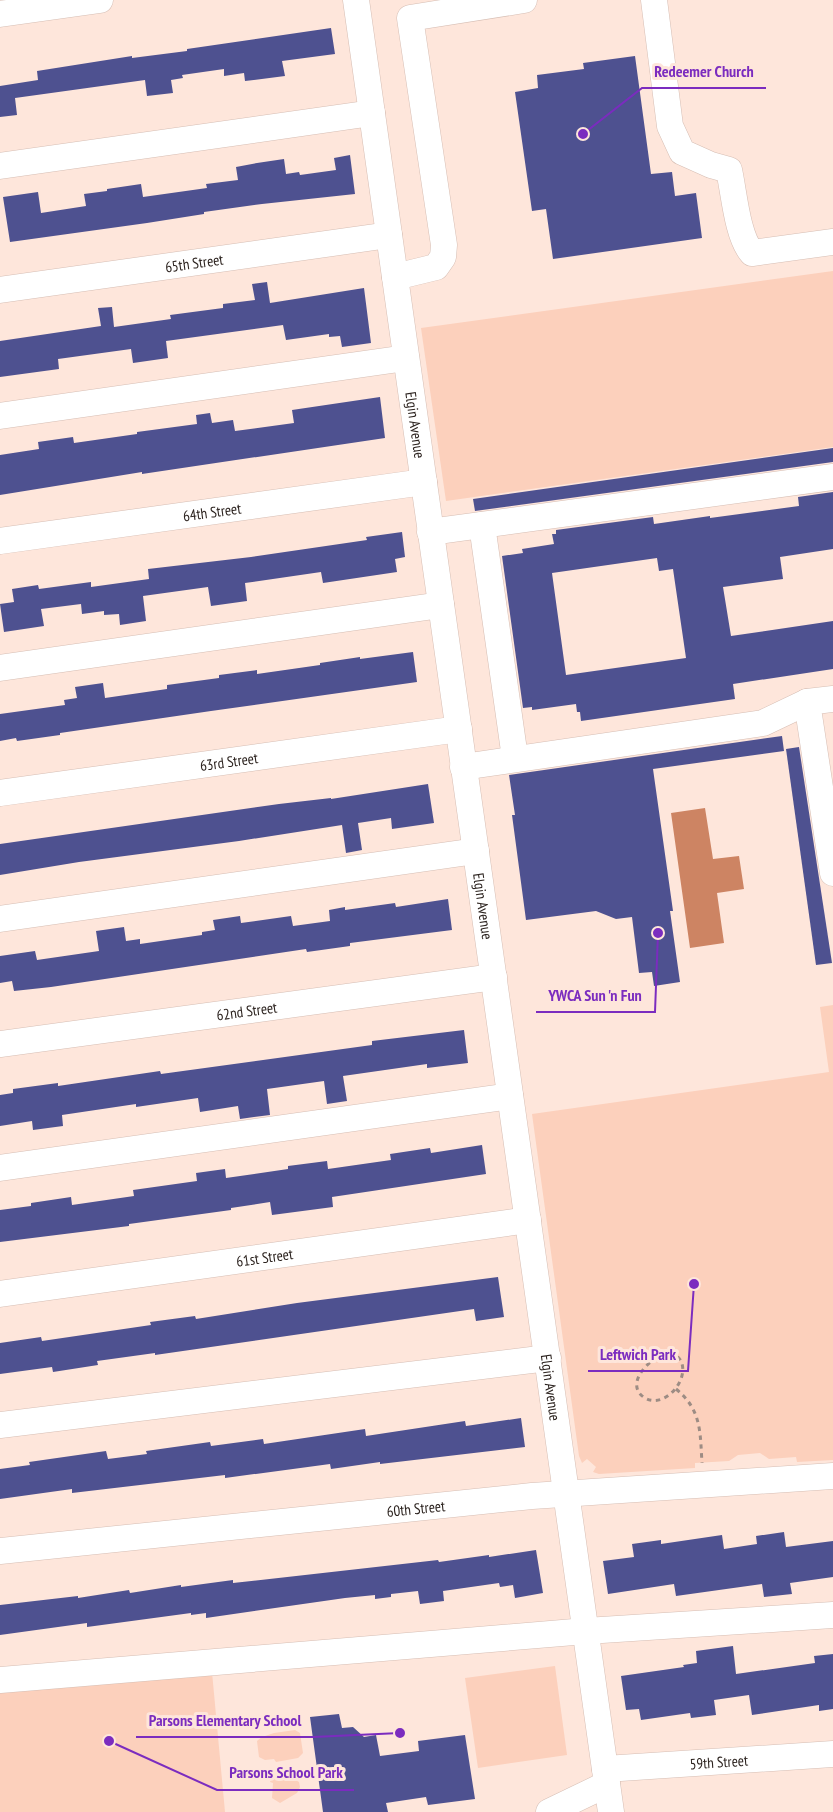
<svg xmlns="http://www.w3.org/2000/svg" width="833" height="1812" font-family="'PT Sans Narrow',sans-serif">
  <rect width="100%" height="100%" fill="#fee6db"/>
  <g fill="#fcd0bc">
    <path d="M 833,271 L 833,447 L 446,501 L 421,328 Z"/>
    <path d="M 833,1005 L 833,1460 L 797,1462 L 796,1457 L 769,1459 L 760,1453 L 738,1455 L 729,1461 L 695,1463 L 695,1468 L 599,1474 L 593,1472 L 596,1467 L 587,1459 L 582,1463 L 579,1456 L 532,1114 L 829,1072 L 820,1007 Z"/>
    <path d="M 555,1666 L 567,1755 L 478,1768 L 465,1678 Z"/>
    <path d="M 212,1672 L 225,1812 L 0,1812 L 0,1689 Z"/>
    <path d="M 295,1730 L 300,1733 L 303,1753 L 298,1758 L 276,1762 L 274,1759 L 265,1760 L 259,1757 L 257,1741 L 262,1737 L 274,1733 Z"/>
    <path d="M 284,1773 L 299,1782 L 300,1787 L 297,1793 L 280,1803 L 272,1798 L 273,1783 L 270,1782 L 271,1779 Z"/>
  </g>
  <path fill="#cd8463" d="M 705,808 L 713,859 L 739,856 L 744,889 L 717,893 L 724,943 L 690,948 L 671,813 Z"/>
  <g fill="#4e5190" fill-rule="evenodd">
    <path d="M 331,28 L 335,54 L 282,61 L 285,76 L 245,81 L 244,73 L 224,76 L 224,69 L 182,75 L 183,78 L 171,80 L 173,93 L 147,96 L 145,80 L 15,98 L 17,115 L 0,117 L 0,86 L 38,80 L 37,71 L 132,56 L 132,58 L 187,51 L 187,49 Z"/>
    <path d="M 635,56 L 651,174 L 672,172 L 675,196 L 696,193 L 702,238 L 553,259 L 546,209 L 532,211 L 515,92 L 538,88 L 537,75 L 584,69 L 583,63 Z"/>
    <path d="M 350,155 L 355,194 L 262,204 L 204,212 L 204,214 L 147,223 L 10,242 L 3,197 L 38,192 L 41,213 L 86,206 L 84,194 L 107,191 L 107,189 L 141,184 L 143,197 L 207,188 L 206,184 L 238,180 L 236,167 L 257,163 L 284,159 L 286,174 L 299,172 L 300,175 L 336,170 L 334,158 Z"/>
    <path d="M 267,282 L 270,303 L 364,288 L 371,343 L 342,347 L 340,336 L 329,337 L 329,334 L 286,340 L 283,325 L 166,341 L 168,358 L 133,363 L 131,349 L 58,359 L 59,369 L 0,377 L 0,341 L 101,326 L 98,308 L 112,307 L 114,327 L 171,319 L 170,315 L 223,308 L 223,304 L 255,300 L 252,284 Z"/>
    <path d="M 380,397 L 385,438 L 142,474 L 142,472 L 0,495 L 0,455 L 39,449 L 38,442 L 73,437 L 74,443 L 137,434 L 137,432 L 197,424 L 196,415 L 210,413 L 212,423 L 233,420 L 235,431 L 294,423 L 292,410 Z"/>
    <path d="M 833,448 L 833,462 L 475,511 L 473,499 Z"/>
    <path d="M 833,492 L 833,549 L 780,557 L 783,579 L 723,587 L 731,636 L 833,621 L 833,669 L 733,684 L 735,699 L 581,721 L 580,712 L 577,712 L 576,704 L 532,710 L 532,707 L 523,708 L 502,556 L 523,553 L 522,549 L 554,544 L 552,534 L 556,534 L 556,530 L 653,517 L 654,524 L 710,516 L 710,518 L 799,506 L 798,497 ZM 657,558 L 659,571 L 673,569 L 686,658 L 566,675 L 552,573 Z"/>
    <path d="M 402,532 L 405,557 L 395,559 L 397,572 L 323,583 L 321,572 L 245,583 L 247,601 L 211,606 L 208,587 L 143,596 L 146,621 L 120,625 L 119,614 L 104,615 L 104,611 L 82,614 L 81,604 L 41,609 L 44,626 L 4,632 L 0,604 L 14,602 L 12,589 L 38,585 L 39,589 L 91,582 L 91,587 L 149,579 L 148,569 L 251,557 L 367,540 L 366,537 Z"/>
    <path d="M 413,652 L 417,682 L 211,711 L 60,733 L 60,735 L 17,741 L 16,738 L 0,741 L 0,714 L 65,705 L 64,700 L 77,698 L 75,687 L 103,683 L 105,698 L 167,689 L 167,685 L 219,678 L 219,675 L 257,670 L 257,674 L 320,665 L 320,663 L 360,657 L 360,659 Z"/>
    <path d="M 782,736 L 784,751 L 653,769 L 673,911 L 670,911 L 680,982 L 654,986 L 652,972 L 639,973 L 632,917 L 616,919 L 596,911 L 526,920 L 512,815 L 515,815 L 509,775 Z"/>
    <path d="M 799,747 L 832,963 L 816,965 L 786,749 Z"/>
    <path d="M 428,784 L 434,823 L 392,829 L 391,818 L 358,823 L 362,850 L 346,853 L 342,825 L 239,841 L 79,862 L 0,875 L 0,844 L 279,804 L 331,798 L 331,799 Z"/>
    <path d="M 448,899 L 452,930 L 350,943 L 350,946 L 307,952 L 306,949 L 51,987 L 14,991 L 12,981 L 0,983 L 0,956 L 35,951 L 37,960 L 99,951 L 96,931 L 124,927 L 126,941 L 140,939 L 140,944 L 202,935 L 202,932 L 215,930 L 213,920 L 240,916 L 241,923 L 291,916 L 293,926 L 330,921 L 329,910 L 345,907 L 345,910 L 395,903 L 396,907 Z"/>
    <path d="M 464,1030 L 468,1063 L 427,1068 L 427,1064 L 343,1076 L 347,1101 L 327,1104 L 324,1081 L 267,1089 L 270,1115 L 254,1117 L 240,1119 L 238,1106 L 200,1112 L 198,1098 L 136,1107 L 136,1104 L 62,1115 L 63,1126 L 33,1130 L 32,1121 L 0,1126 L 0,1095 L 13,1093 L 13,1089 L 58,1083 L 58,1086 L 160,1071 L 161,1074 L 372,1045 L 372,1041 Z"/>
    <path d="M 482,1145 L 486,1174 L 332,1197 L 333,1207 L 272,1215 L 270,1202 L 231,1208 L 231,1210 L 129,1224 L 129,1226 L 0,1242 L 0,1210 L 31,1206 L 31,1203 L 71,1197 L 72,1205 L 134,1196 L 133,1190 L 197,1181 L 196,1173 L 225,1169 L 226,1178 L 288,1169 L 288,1166 L 327,1161 L 328,1169 L 391,1160 L 390,1154 L 430,1148 L 431,1153 Z"/>
    <path d="M 498,1277 L 504,1317 L 476,1321 L 474,1309 L 155,1355 L 155,1353 L 97,1361 L 98,1365 L 53,1372 L 52,1367 L 0,1374 L 0,1343 L 41,1337 L 42,1341 L 151,1325 L 150,1322 L 195,1316 L 196,1319 L 297,1303 Z"/>
    <path d="M 521,1418 L 525,1447 L 380,1464 L 380,1462 L 331,1469 L 330,1464 L 225,1478 L 225,1475 L 72,1493 L 72,1489 L 0,1499 L 0,1469 L 30,1465 L 29,1462 L 106,1451 L 108,1459 L 147,1454 L 146,1451 L 210,1442 L 211,1446 L 263,1439 L 264,1444 L 365,1429 L 366,1436 L 465,1421 L 466,1426 Z"/>
    <path d="M 784,1532 L 786,1547 L 833,1541 L 833,1577 L 790,1583 L 792,1594 L 764,1597 L 762,1584 L 676,1596 L 674,1584 L 608,1594 L 603,1561 L 634,1557 L 632,1544 L 661,1540 L 661,1544 L 722,1535 L 724,1549 L 757,1544 L 756,1536 Z"/>
    <path d="M 536,1550 L 543,1593 L 515,1598 L 513,1585 L 500,1587 L 499,1583 L 443,1591 L 444,1601 L 420,1604 L 418,1591 L 391,1594 L 391,1597 L 375,1599 L 375,1595 L 345,1598 L 206,1618 L 206,1613 L 191,1615 L 191,1613 L 87,1627 L 87,1623 L 0,1635 L 0,1605 L 78,1596 L 78,1598 L 129,1590 L 130,1593 L 181,1585 L 181,1587 L 233,1580 L 233,1583 L 438,1560 L 439,1562 L 489,1555 L 489,1557 Z"/>
    <path d="M 733,1646 L 736,1674 L 815,1663 L 814,1656 L 833,1654 L 833,1709 L 819,1711 L 819,1705 L 752,1715 L 749,1695 L 714,1700 L 716,1715 L 691,1718 L 690,1713 L 641,1720 L 639,1709 L 626,1710 L 621,1676 L 684,1667 L 683,1665 L 697,1663 L 696,1651 Z"/>
    <path d="M 339,1714 L 342,1728 L 353,1727 L 364,1737 L 376,1735 L 380,1756 L 419,1751 L 418,1741 L 465,1735 L 475,1799 L 428,1805 L 426,1797 L 386,1803 L 388,1812 L 323,1812 L 310,1717 Z"/>
  </g>
  <g fill="none" stroke-linecap="round" stroke-linejoin="round">
    <g stroke="#d6beb4" stroke-width="27">
      <g id="minor">
        <path id="s1" d="M 356,0 L 611,1812"/>
        <path d="M 654,0 L 670,126 L 682,152 L 711,165 L 729,170 C 734,192 737,236 752,253 L 833,242"/>
        <path d="M 0,14 L 100,0"/>
        <path d="M 0,166 L 372,113"/>
        <path d="M 395,277 L 436,267 L 443,257 L 444,245 L 410,18 L 524,0"/>
        <path id="s2" d="M 0,290 L 389,235"/>
        <path d="M 0,416 L 406,358"/>
        <path d="M 482,525 L 515,758"/>
        <path d="M 430,532 L 833,477"/>
        <path id="s3" d="M 0,541 L 424,482"/>
        <path d="M 0,668 L 441,605"/>
        <path d="M 833,699 L 807,702 L 833,873"/>
        <path d="M 463,767 L 763,723 L 807,702"/>
        <path id="s4" d="M 0,793 L 459,729"/>
        <path d="M 0,919 L 476,851"/>
        <path id="s5" d="M 0,1044 L 494,977"/>
        <path d="M 0,1168 L 510,1096"/>
        <path id="s6" d="M 0,1294 L 528,1220"/>
        <path d="M 0,1425 L 548,1358"/>
        <path id="s7" d="M 0,1551 L 532,1496 L 833,1476"/>
        <path d="M 0,1680 L 586,1631 L 833,1615"/>
        <path id="s8" d="M 605,1769 L 833,1754"/>
        <path d="M 549,1812 L 607,1784"/>
      </g>
    </g>
    <g stroke="#9d8c84" stroke-width="3" stroke-dasharray="4.5 4.5" stroke-linecap="butt">
      <path d="M 670,1352 C 701,1364 669,1412 645,1398 C 622,1384 652,1355 670,1352 Z"/>
      <path d="M 676,1389 C 702,1410 700,1433 702,1463"/>
    </g>
    <use href="#minor" stroke="#fff" stroke-width="26"/>
  </g>
  <g text-anchor="middle" dominant-baseline="central" stroke-width="6" stroke-linejoin="round" paint-order="stroke">
    <g font-size="15" fill="#2c231f" stroke="#fee6db">
      <text stroke="none"><textPath href="#s2" startOffset="196">65th Street</textPath></text>
      <text stroke="none"><textPath href="#s1" startOffset="429">Elgin Avenue</textPath></text>
      <text stroke="none"><textPath href="#s3" startOffset="214">64th Street</textPath></text>
      <text stroke="none"><textPath href="#s4" startOffset="231">63rd Street</textPath></text>
      <text stroke="none"><textPath href="#s1" startOffset="915">Elgin Avenue</textPath></text>
      <text stroke="none"><textPath href="#s5" startOffset="249">62nd Street</textPath></text>
      <text stroke="none"><textPath href="#s6" startOffset="267">61st Street</textPath></text>
      <text stroke="none"><textPath href="#s1" startOffset="1401">Elgin Avenue</textPath></text>
      <text stroke="none"><textPath href="#s7" startOffset="418">60th Street</textPath></text>
      <text stroke="none"><textPath href="#s8" startOffset="114">59th Street</textPath></text>
    </g>
  </g>
  <path fill="none" stroke="#7b2cbf" stroke-width="2" d="M583 134L642 88H766M658 933L655 1012H536M694 1284L688 1371H588M400 1733L313 1737H136M109 1741L217 1790H354"/>
  <g fill="#7b2cbf" stroke="#fee6db" stroke-width="2">
    <circle cx="583" cy="134" r="6"/>
    <circle cx="658" cy="933" r="6"/>
    <circle cx="694" cy="1284" r="6"/>
    <circle cx="400" cy="1733" r="6"/>
    <circle cx="109" cy="1741" r="6"/>
  </g>
  <g font-size="16" text-anchor="middle" font-weight="bold" fill="#7b2cbf" stroke="#fee6db" stroke-width="6" stroke-linejoin="round" paint-order="stroke">
    <text x="704" y="77">Redeemer Church</text>
    <text x="595" y="1001">YWCA Sun 'n Fun</text>
    <text x="638" y="1360">Leftwich Park</text>
    <text x="225" y="1726">Parsons Elementary School</text>
    <text x="286" y="1778">Parsons School Park</text>
  </g>
</svg>
